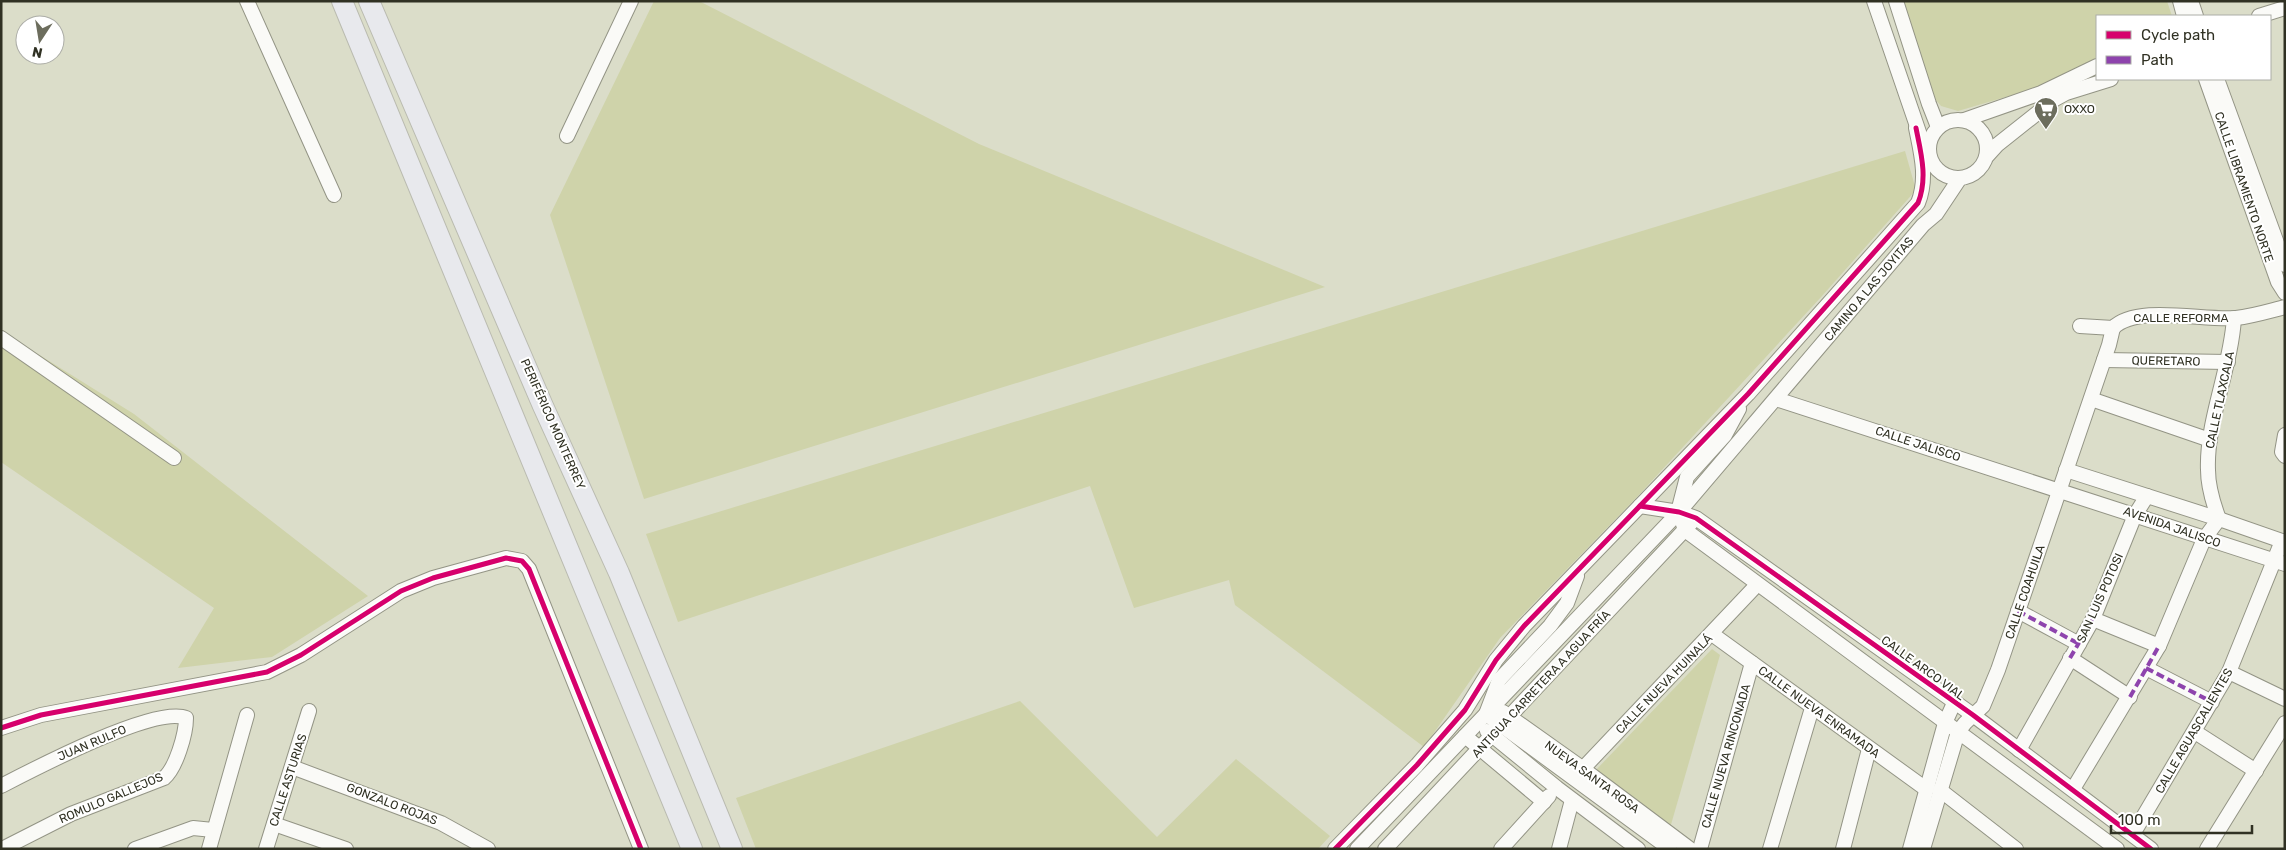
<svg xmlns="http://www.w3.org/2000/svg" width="2286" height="850" font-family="Rubik,sans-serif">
  <rect width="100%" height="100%" fill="#dbddc9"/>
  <g fill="#cfd3aa">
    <path d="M 654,1 L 699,1 L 979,144 L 1325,287 L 644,499 L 550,215 Z"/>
    <path d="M 1903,1 L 2167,1 L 2172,16 L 2097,16 L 2097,58 L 2057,82 L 1958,111 L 1941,106 L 1934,98 Z"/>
    <path d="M 1905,151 L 1916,190 L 1822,296 L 1637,497 L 1500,638 L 1424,747 L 1235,605 L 1229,580 L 1134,608 L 1090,486 L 678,622 L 646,534 Z"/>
    <path d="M 1,331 L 134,414 L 368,596 L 272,657 L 178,668 L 214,608 L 1,462 Z"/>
    <path d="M 1712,649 L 1720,655 L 1670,828 L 1595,771 Z"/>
    <path d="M 1020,701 L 1157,837 L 1236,759 L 1330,836 L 1318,849 L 756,849 L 736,798 Z"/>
  </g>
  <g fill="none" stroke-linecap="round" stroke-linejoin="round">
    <g stroke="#939485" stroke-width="16">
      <g id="minor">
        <path d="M 247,1 L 334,195"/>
        <path d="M 1874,1 L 1920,135"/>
        <path d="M 1896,1 L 1929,104 L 1938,127"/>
        <path d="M 2180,1 L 2184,16"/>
        <path d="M 2191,1 L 2196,16"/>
        <path d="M 2259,16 L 2285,8"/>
        <path d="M 2206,79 L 2278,282 L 2285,293"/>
        <path d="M 2217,79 L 2285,265"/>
        <circle cx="1958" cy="149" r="29"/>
        <path d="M 1964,120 L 2041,93 L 2097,66"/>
        <path d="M 567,136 L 631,1"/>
        <path d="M 1987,156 L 1997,145 L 2055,99 L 2066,93 L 2111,79"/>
        <path d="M 2080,326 L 2113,328 C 2137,304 2203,321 2236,318 C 2253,316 2269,311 2285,307"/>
        <path d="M 1,338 L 174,458"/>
        <path d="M 2104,360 L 2228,362"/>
        <path d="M 1776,399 L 2285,564"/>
        <path d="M 2091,399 L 2210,440"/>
        <path d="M 2285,435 L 2282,452 L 2285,456"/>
        <path d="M 2066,470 L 2219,519 L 2285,542"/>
        <path d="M 1640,506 L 1679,512 L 1696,518 L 1973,715 L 2151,849"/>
        <path d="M 1679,508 L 1687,477 L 1725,435 L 1739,409"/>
        <path d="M 1679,512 L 1685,530 L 2117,849"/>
        <path d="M 1577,576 L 1567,603 L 1550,626 L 1499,680 L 1486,714 L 1670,849"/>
        <path d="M 2018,611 L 2079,644"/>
        <path d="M 2093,619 L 2159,646"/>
        <path d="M 1712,634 L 1926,789"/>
        <path d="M 2070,658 L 2130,697"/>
        <path d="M 2146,668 L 2212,702"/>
        <path d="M 2229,672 L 2285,699"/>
        <path d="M 1503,712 L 1582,768 L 1690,849"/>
        <path d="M 1,728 L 41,715 L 267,672 L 301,655 L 401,591 L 433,578 L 506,558 L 522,561 L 529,569 L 641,849"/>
        <path d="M 1487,731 L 1557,788 L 1638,849"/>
        <path d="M 2195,732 L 2256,771"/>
        <path d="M 1465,736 L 1544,802"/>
        <path d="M 2019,750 L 2093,619 L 2135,515 L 2147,496"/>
        <path d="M 292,767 L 441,823 L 488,849"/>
        <path d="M 1574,778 L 1753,589"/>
        <path d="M 1,786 C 32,770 156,705 186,718 C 186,734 176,768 164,778 L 71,814 L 2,849"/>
        <path d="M 2073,789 L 2159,646 L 2204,539 L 2219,519 C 2213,503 2208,486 2208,470 C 2206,422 2231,368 2234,318"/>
        <path d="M 1940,790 L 2016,849"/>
        <path d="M 274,824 L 346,849"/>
        <path d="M 2133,834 L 2229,672 L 2282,541"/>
        <path d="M 135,849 L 193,828 L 213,830"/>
        <path d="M 209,849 L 247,715"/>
        <path d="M 266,849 L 309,711"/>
        <path d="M 1335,849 L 1417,765 L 1465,710 L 1496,660 L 1524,626 L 1748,394 L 1918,203 C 1928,178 1921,153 1916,128"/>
        <path d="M 1357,849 L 1679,512 L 1923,225 L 1936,214 L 1960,178"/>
        <path d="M 1385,849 L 1691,523"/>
        <path d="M 1501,849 L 1549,796"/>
        <path d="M 1559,849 L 1572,800"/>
        <path d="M 1700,849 L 1752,663"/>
        <path d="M 1770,849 L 1812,708"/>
        <path d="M 1843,849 L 1869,749"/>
        <path d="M 1910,849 L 1945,723 L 1954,703"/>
        <path d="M 1923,849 L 1958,732 L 1965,723 L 1983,706 L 1998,670 L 2109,345 L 2113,328"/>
        <path d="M 2207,849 L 2285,723"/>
      </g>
    </g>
    <g stroke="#babbb0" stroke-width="22">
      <g id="highway">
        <path d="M 342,1 L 692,849"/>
        <path d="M 369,1 L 543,406 L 619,573 L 732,849"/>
      </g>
    </g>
    <use href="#minor" stroke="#fafaf7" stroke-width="14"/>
    <use href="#highway" stroke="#e8e9ed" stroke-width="20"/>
    <g stroke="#8e44ad" stroke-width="4" stroke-dasharray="8 4" stroke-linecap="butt">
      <path d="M 2018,611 L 2079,644"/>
      <path d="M 2070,658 L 2093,619"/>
      <path d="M 2146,668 L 2212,702"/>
      <path d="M 2130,697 L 2159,646"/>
    </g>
    <g stroke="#fff" stroke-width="8">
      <g id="cycleway">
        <path d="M 1640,506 L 1679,512 L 1696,518 L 1973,715 L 2151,849"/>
        <path d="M 1,728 L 41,715 L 267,672 L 301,655 L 401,591 L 433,578 L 506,558 L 522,561 L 529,569 L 641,849"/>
        <path d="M 1335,849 L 1417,765 L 1465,710 L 1496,660 L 1524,626 L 1748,394 L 1918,203 C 1928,178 1921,153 1916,128"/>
      </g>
    </g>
    <use href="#cycleway" stroke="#d6006c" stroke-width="5"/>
  </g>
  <defs>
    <g id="supermarket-pin" transform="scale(1.25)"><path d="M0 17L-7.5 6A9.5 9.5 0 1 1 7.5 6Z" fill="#6c6d5d" stroke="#fff"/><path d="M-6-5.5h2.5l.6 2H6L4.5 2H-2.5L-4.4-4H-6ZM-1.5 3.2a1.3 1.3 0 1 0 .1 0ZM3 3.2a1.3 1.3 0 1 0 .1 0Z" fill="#fff"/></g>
  </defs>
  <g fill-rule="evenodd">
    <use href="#supermarket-pin" x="2046" y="109"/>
  </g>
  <g text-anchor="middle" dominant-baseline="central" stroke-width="4" stroke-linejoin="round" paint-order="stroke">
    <g font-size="12" fill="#303123" stroke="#fff" text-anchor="start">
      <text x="2064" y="109">OXXO</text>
    </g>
    <g font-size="12" fill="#303123" stroke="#fff">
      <text transform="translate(2244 187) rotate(71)">CALLE LIBRAMIENTO NORTE</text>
      <text transform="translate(1869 289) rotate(-50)">CAMINO A LAS JOYITAS</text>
      <text x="2181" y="318">CALLE REFORMA</text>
      <text transform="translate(2166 361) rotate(1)">QUERETARO</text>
      <text transform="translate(2220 400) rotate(-78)">CALLE TLAXCALA</text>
      <text transform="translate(553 424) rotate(66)">PERIFÉRICO MONTERREY</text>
      <text transform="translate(1918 444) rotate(18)">CALLE JALISCO</text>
      <text transform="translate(2172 527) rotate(19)">AVENIDA JALISCO</text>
      <text transform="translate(2025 592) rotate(-71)">CALLE COAHUILA</text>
      <text transform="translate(2100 598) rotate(-66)">SAN LUIS POTOSI</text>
      <text transform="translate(1923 668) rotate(36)">CALLE ARCO VIAL</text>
      <text transform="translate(1541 684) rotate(-47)">ANTIGUA CARRETERA A AGUA FRÍA</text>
      <text transform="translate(1664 684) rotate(-46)">CALLE NUEVA HUINALÁ</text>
      <text transform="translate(1819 712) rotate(36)">CALLE NUEVA ENRAMADA</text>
      <text transform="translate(2194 731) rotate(-60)">CALLE AGUASCALIENTES</text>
      <text transform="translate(92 743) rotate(-23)">JUAN RULFO</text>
      <text transform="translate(1726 756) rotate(-74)">CALLE NUEVA RINCONADA</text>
      <text transform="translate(1592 777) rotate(36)">NUEVA SANTA ROSA</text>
      <text transform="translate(288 780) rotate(-72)">CALLE ASTURIAS</text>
      <text transform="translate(111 798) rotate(-23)">ROMULO GALLEJOS</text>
      <text transform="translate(392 804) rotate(21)">GONZALO ROJAS</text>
    </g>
  </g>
  <rect width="2286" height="850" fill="none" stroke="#303123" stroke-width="5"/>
  <rect x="2096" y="15" width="175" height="65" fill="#ffffff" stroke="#acada7"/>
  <rect x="2106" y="31" width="25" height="8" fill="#d6006c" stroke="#acada7"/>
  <text x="2141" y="40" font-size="15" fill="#303123">Cycle path</text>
  <rect x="2106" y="56" width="25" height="8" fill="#8e44ad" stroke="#acada7"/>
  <text x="2141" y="65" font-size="15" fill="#303123">Path</text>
  <g transform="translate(40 40) rotate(192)"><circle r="24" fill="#ffffff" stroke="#acada7"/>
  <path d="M0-4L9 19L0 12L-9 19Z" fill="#6c6d5d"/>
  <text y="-8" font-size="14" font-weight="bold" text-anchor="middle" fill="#303123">N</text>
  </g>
  <path d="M2111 825v8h141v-8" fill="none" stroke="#303123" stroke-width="2.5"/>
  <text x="2118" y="825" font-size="15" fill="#303123" stroke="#ffffff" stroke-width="4" paint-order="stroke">100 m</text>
</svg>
